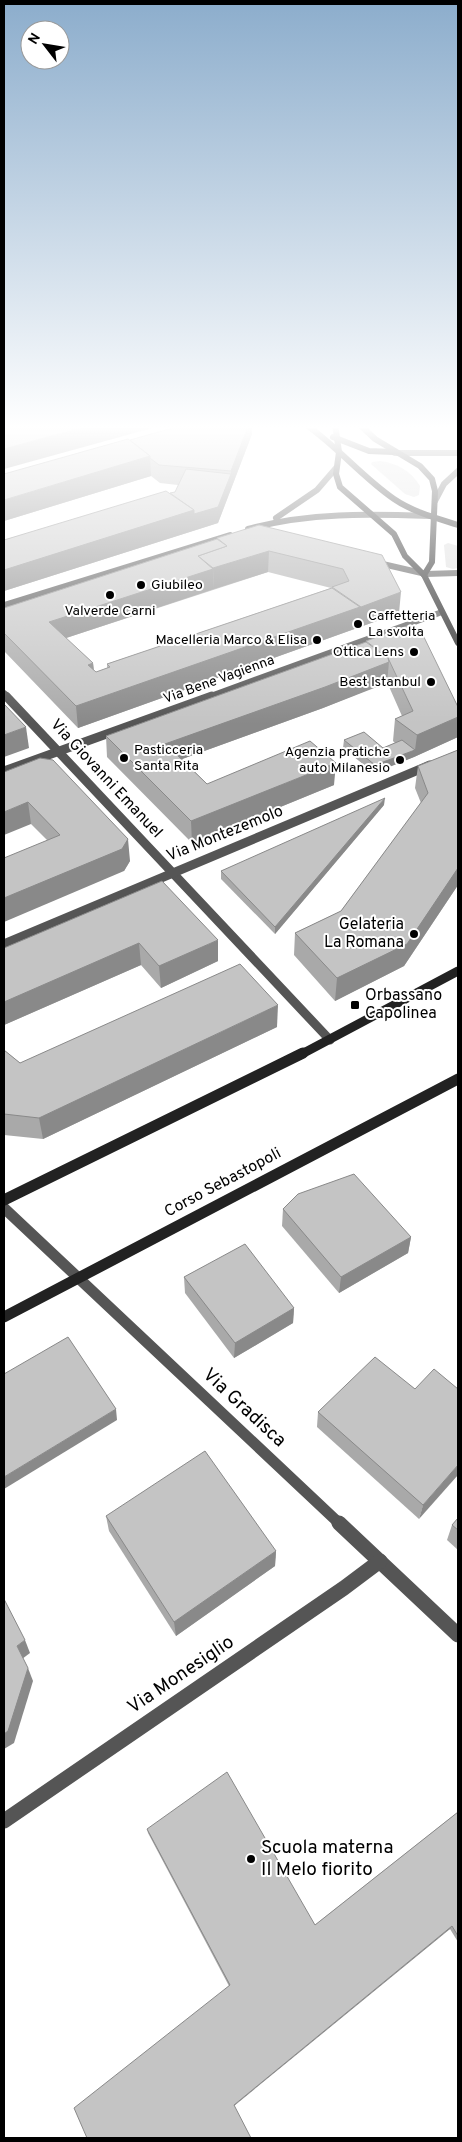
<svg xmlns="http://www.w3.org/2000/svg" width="462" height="2142" font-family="Overpass,sans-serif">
  <rect width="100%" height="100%" fill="#fff"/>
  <g fill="#dcdcdc">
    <path d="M 380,461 C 397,463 411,471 420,486 L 419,495 L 414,497 L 405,494 L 371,464 L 372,462 Z"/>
    <path d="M 448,543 L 458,546 L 458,568 L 453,569 L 446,567 L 444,545 Z"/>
  </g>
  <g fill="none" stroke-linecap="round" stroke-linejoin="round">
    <g stroke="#555" stroke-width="6">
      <path d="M 395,453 L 458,453"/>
      <path d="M 435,501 L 444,484 L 458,471"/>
      <path d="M 276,518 L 317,490 L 336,468"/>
      <path d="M 248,529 C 309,512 369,514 432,516"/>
      <path d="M 374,562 L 426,574 L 458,573"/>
      <path d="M 4,605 L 230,535"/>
      <path d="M 4,693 L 8,697"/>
      <path d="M 208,697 L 442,612"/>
    </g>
    <g stroke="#555" stroke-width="9">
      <path d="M 6,696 L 330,1040"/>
      <path d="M 4,771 L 212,696"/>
      <path d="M 4,944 L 430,765"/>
    </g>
    <path stroke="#555" stroke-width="11" d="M 4,1208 L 341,1525"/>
    <g stroke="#555" stroke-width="15">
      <path d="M 339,1523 L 458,1635"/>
      <path d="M 4,1821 L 344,1588 L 380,1561"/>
    </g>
    <g stroke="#222" stroke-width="6">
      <path d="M 305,424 C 337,446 362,477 394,499 C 413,512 436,518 458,525"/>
      <path d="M 335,424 L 339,452 L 336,474 L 340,487 L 394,534 L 405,556 L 424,575 L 458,643"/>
      <path d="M 359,424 L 375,439 L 420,466 L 432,479 L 435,491 L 432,562 L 424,575"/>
      <path d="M 333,437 L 369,451 L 393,452"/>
    </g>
    <path stroke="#222" stroke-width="9" d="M 300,1055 L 458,971"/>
    <g stroke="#222" stroke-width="11">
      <path d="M 4,1200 L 303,1053"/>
      <path d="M 4,1317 L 458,1079"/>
    </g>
  </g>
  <g fill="#a9a9a9" fill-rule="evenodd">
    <path d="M 252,434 L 218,523 L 4,591 L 4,540 L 175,492 L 178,485 L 160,483 L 151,476 L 4,521 L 130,440 Z"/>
    <path d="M 217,539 L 382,555 L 399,613 L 78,728 L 4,651 L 4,608 ZM 268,572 L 331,588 L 107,664 L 107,668 L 96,672 L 94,670 L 93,663 L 66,638 Z"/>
    <path d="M 366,642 L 458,707 L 458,737 L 414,757 L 374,773 L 343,748 L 344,740 L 383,748 L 395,743 L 393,741 L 395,719 L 402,716 L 387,682 L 323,708 L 182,759 L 207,784 L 334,785 L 192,843 L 107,757 L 106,736 Z"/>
    <path d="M 458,750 L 458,885 L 404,966 L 335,1001 L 294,955 L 295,933 L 341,911 L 421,803 L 415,788 L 418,766 Z"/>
    <path d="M 4,772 L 130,861 L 124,871 L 47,840 L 31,824 Z"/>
    <path d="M 384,805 L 275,934 L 221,879 L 221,871 Z"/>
    <path d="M 162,881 L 218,961 L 161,988 L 141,965 L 4,1025 L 4,948 Z"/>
    <path d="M 277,1027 L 43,1139 L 4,1135 L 4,1050 L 20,1063 Z"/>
    <path d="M 283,1209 L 411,1237 L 408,1253 L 339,1293 L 282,1226 Z"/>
    <path d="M 184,1277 L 294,1308 L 293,1323 L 234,1358 L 185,1293 Z"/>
    <path d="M 415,1389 L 458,1389 L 419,1519 L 317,1427 L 318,1412 Z"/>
    <path d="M 106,1516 L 276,1551 L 275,1566 L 176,1636 L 109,1531 Z"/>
    <path d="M 458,1518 L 458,1550 L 447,1540 L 452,1525 Z"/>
    <path d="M 458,1812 L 458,1942 L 450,1929 L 87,2138 L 229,1986 L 148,1833 L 147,1829 L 315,1925 Z"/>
  </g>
  <g fill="#898989">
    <path d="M 95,424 L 167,424 L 4,469 L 4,449 Z"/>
    <path d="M 249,424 L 252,424 L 252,434 L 231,489 L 231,471 Z"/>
    <path d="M 150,456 L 151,476 L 4,521 L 4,500 Z"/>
    <path d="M 231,474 L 231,489 L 218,523 L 4,591 L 4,570 Z"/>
    <path d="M 269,551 L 268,572 L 214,589 L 213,568 Z"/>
    <path d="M 213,569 L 214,589 L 51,643 L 49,622 Z"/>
    <path d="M 401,592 L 399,613 L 78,728 L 76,706 Z"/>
    <path d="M 389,662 L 387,683 L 323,708 L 163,766 L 162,745 Z"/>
    <path d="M 93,663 L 95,684 L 88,665 Z"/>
    <path d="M 458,717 L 458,737 L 414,757 L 374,773 L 375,765 L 415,750 L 417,735 Z"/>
    <path d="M 26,727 L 29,748 L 4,757 L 4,735 Z"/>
    <path d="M 336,763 L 334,785 L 192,843 L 191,821 Z"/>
    <path d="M 385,798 L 384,805 L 275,934 L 275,927 Z"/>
    <path d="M 28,802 L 31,824 L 4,835 L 4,812 Z"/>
    <path d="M 128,839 L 130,861 L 124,871 L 4,922 L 4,898 Z"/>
    <path d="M 458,868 L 458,885 L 404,966 L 335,1001 L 337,978 Z"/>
    <path d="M 218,940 L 218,961 L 161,988 L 159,966 Z"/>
    <path d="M 139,943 L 141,965 L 4,1025 L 4,1002 Z"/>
    <path d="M 278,1005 L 277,1027 L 43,1139 L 39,1118 Z"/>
    <path d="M 411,1237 L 408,1253 L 339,1293 L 341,1277 Z"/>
    <path d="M 294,1308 L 293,1323 L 234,1358 L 235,1343 Z"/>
    <path d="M 116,1409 L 117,1420 L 4,1489 L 4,1477 Z"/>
    <path d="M 458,1465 L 458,1475 L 419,1519 L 423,1505 Z"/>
    <path d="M 276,1551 L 275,1566 L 176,1636 L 174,1622 Z"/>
    <path d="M 25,1640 L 30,1653 L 22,1659 L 17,1646 Z"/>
    <path d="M 28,1668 L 33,1681 L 14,1743 L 4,1749 L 4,1734 Z"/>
    <path d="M 452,1926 L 450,1929 L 234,2106 L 234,2105 Z"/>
  </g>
  <g fill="#c4c4c4" stroke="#898989">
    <path d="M 19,424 L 95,424 L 4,449 L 4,429 Z"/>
    <path d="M 187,424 L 249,424 L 231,471 L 159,465 L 150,458 L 150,456 L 130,440 Z"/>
    <path d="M 128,439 L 150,456 L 4,500 L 4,474 Z"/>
    <path d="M 186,469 L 231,474 L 218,507 L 194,514 L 194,510 L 170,493 L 175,492 Z"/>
    <path d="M 166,491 L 194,510 L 4,570 L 4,540 Z"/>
    <path d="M 259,525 L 382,555 L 401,592 L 361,607 L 332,587 L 349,581 L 343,569 L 269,551 L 213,568 L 198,556 L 227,546 L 217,538 Z"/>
    <path d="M 217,539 L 227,546 L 198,556 L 213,569 L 49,622 L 93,663 L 88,665 L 96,672 L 110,667 L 107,664 L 332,588 L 360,607 L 76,706 L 4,633 L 4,608 Z"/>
    <path d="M 407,626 L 420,629 L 458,707 L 458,717 L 417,735 L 395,719 L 413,711 L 388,658 L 366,641 Z"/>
    <path d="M 366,642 L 388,658 L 389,662 L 325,687 L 162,745 L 171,753 L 174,752 L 207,784 L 310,741 L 336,763 L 191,821 L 106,736 Z"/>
    <path d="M 4,704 L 26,727 L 4,735 Z"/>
    <path d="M 364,732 L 383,748 L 402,740 L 415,750 L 375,765 L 344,740 Z"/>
    <path d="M 458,750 L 458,868 L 407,944 L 337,978 L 295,933 L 341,911 L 428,793 L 418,766 Z"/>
    <path d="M 40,758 L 53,760 L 128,839 L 122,849 L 4,898 L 4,858 L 60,835 L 28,802 L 4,812 L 4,772 Z"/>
    <path d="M 385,798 L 275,927 L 221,871 Z"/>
    <path d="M 162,881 L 218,940 L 159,966 L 139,943 L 4,1002 L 4,948 Z"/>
    <path d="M 240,964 L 278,1005 L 39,1118 L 4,1114 L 4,1050 L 20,1063 Z"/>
    <path d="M 354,1174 L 411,1237 L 341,1277 L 283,1209 L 298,1194 Z"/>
    <path d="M 245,1244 L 294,1308 L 235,1343 L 184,1277 Z"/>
    <path d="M 68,1337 L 116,1409 L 4,1477 L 4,1374 Z"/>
    <path d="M 375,1357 L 415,1389 L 434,1369 L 458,1389 L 458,1465 L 423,1505 L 318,1412 Z"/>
    <path d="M 205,1451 L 276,1551 L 174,1622 L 106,1516 Z"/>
    <path d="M 458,1518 L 458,1530 L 452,1525 Z"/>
    <path d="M 4,1599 L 25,1640 L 17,1646 L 28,1668 L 8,1731 L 4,1734 Z"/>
    <path d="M 227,1772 L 315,1925 L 458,1812 L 458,1936 L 452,1926 L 234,2105 L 251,2138 L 87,2138 L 74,2108 L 230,1985 L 147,1829 Z"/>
  </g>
  <linearGradient id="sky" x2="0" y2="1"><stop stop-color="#8cadcc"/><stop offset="0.59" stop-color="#fff"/><stop offset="1" stop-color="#fff" stop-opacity="0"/></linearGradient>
  <rect width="462" height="724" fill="url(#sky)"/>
  <g fill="#000" stroke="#fff" stroke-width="2">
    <circle cx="141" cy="585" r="5"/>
    <circle cx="110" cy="595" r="5"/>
    <circle cx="358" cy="624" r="5"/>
    <circle cx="317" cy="640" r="5"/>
    <circle cx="414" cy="652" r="5"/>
    <circle cx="431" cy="682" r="5"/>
    <circle cx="124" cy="758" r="5"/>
    <circle cx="400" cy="760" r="5"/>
    <circle cx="414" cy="934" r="5"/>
    <rect x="350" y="1000" width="10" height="10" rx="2.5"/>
    <circle cx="251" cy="1859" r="5"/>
  </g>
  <g text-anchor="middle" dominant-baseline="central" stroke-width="4" stroke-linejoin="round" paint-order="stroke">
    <g font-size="14" fill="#000" stroke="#fff" text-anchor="end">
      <text x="151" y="585" text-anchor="start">Giubileo</text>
      <text x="110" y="611" text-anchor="middle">Valverde Carni</text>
      <text x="368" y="616" text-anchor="start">Caffetteria<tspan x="368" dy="16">La svolta</tspan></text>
      <text x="307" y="640">Macelleria Marco &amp; Elisa</text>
      <text x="404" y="652">Ottica Lens</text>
      <text x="421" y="682">Best Istanbul</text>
      <text x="134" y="750" text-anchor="start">Pasticceria<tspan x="134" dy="16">Santa Rita</tspan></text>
      <text x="390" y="752">Agenzia pratiche<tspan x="390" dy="16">auto Milanesio</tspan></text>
    </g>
    <g font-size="14" fill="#000" stroke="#fff">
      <text transform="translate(219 680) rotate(-20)">Via Bene Vagienna</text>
    </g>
    <g font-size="16" fill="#000" stroke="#fff">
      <text transform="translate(106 779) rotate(47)">Via Giovanni Emanuel</text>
      <text transform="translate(225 834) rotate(-22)">Via Montezemolo</text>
      <text transform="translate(223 1183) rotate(-28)">Corso Sebastopoli</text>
    </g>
    <g font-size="16" fill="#000" stroke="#fff" text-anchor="end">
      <text x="404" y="925">Gelateria<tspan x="404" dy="18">La Romana</tspan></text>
      <text x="365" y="996" text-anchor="start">Orbassano<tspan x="365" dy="18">Capolinea</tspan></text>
    </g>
    <g font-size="19" fill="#000" stroke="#fff">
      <text transform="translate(244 1408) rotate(43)">Via Gradisca</text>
      <text transform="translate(181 1675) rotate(-34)">Via Monesiglio</text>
    </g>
    <g font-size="19" fill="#000" stroke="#fff" text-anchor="start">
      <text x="261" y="1848">Scuola materna<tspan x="261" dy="22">Il Melo fiorito</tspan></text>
    </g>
  </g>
  <rect width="462" height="2142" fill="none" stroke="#000000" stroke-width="10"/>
  <g transform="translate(45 45) rotate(301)"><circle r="24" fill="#ffffff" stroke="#999999"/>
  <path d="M0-4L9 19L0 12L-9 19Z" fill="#000000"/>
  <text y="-8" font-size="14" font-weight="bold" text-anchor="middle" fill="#000000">N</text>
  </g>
</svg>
